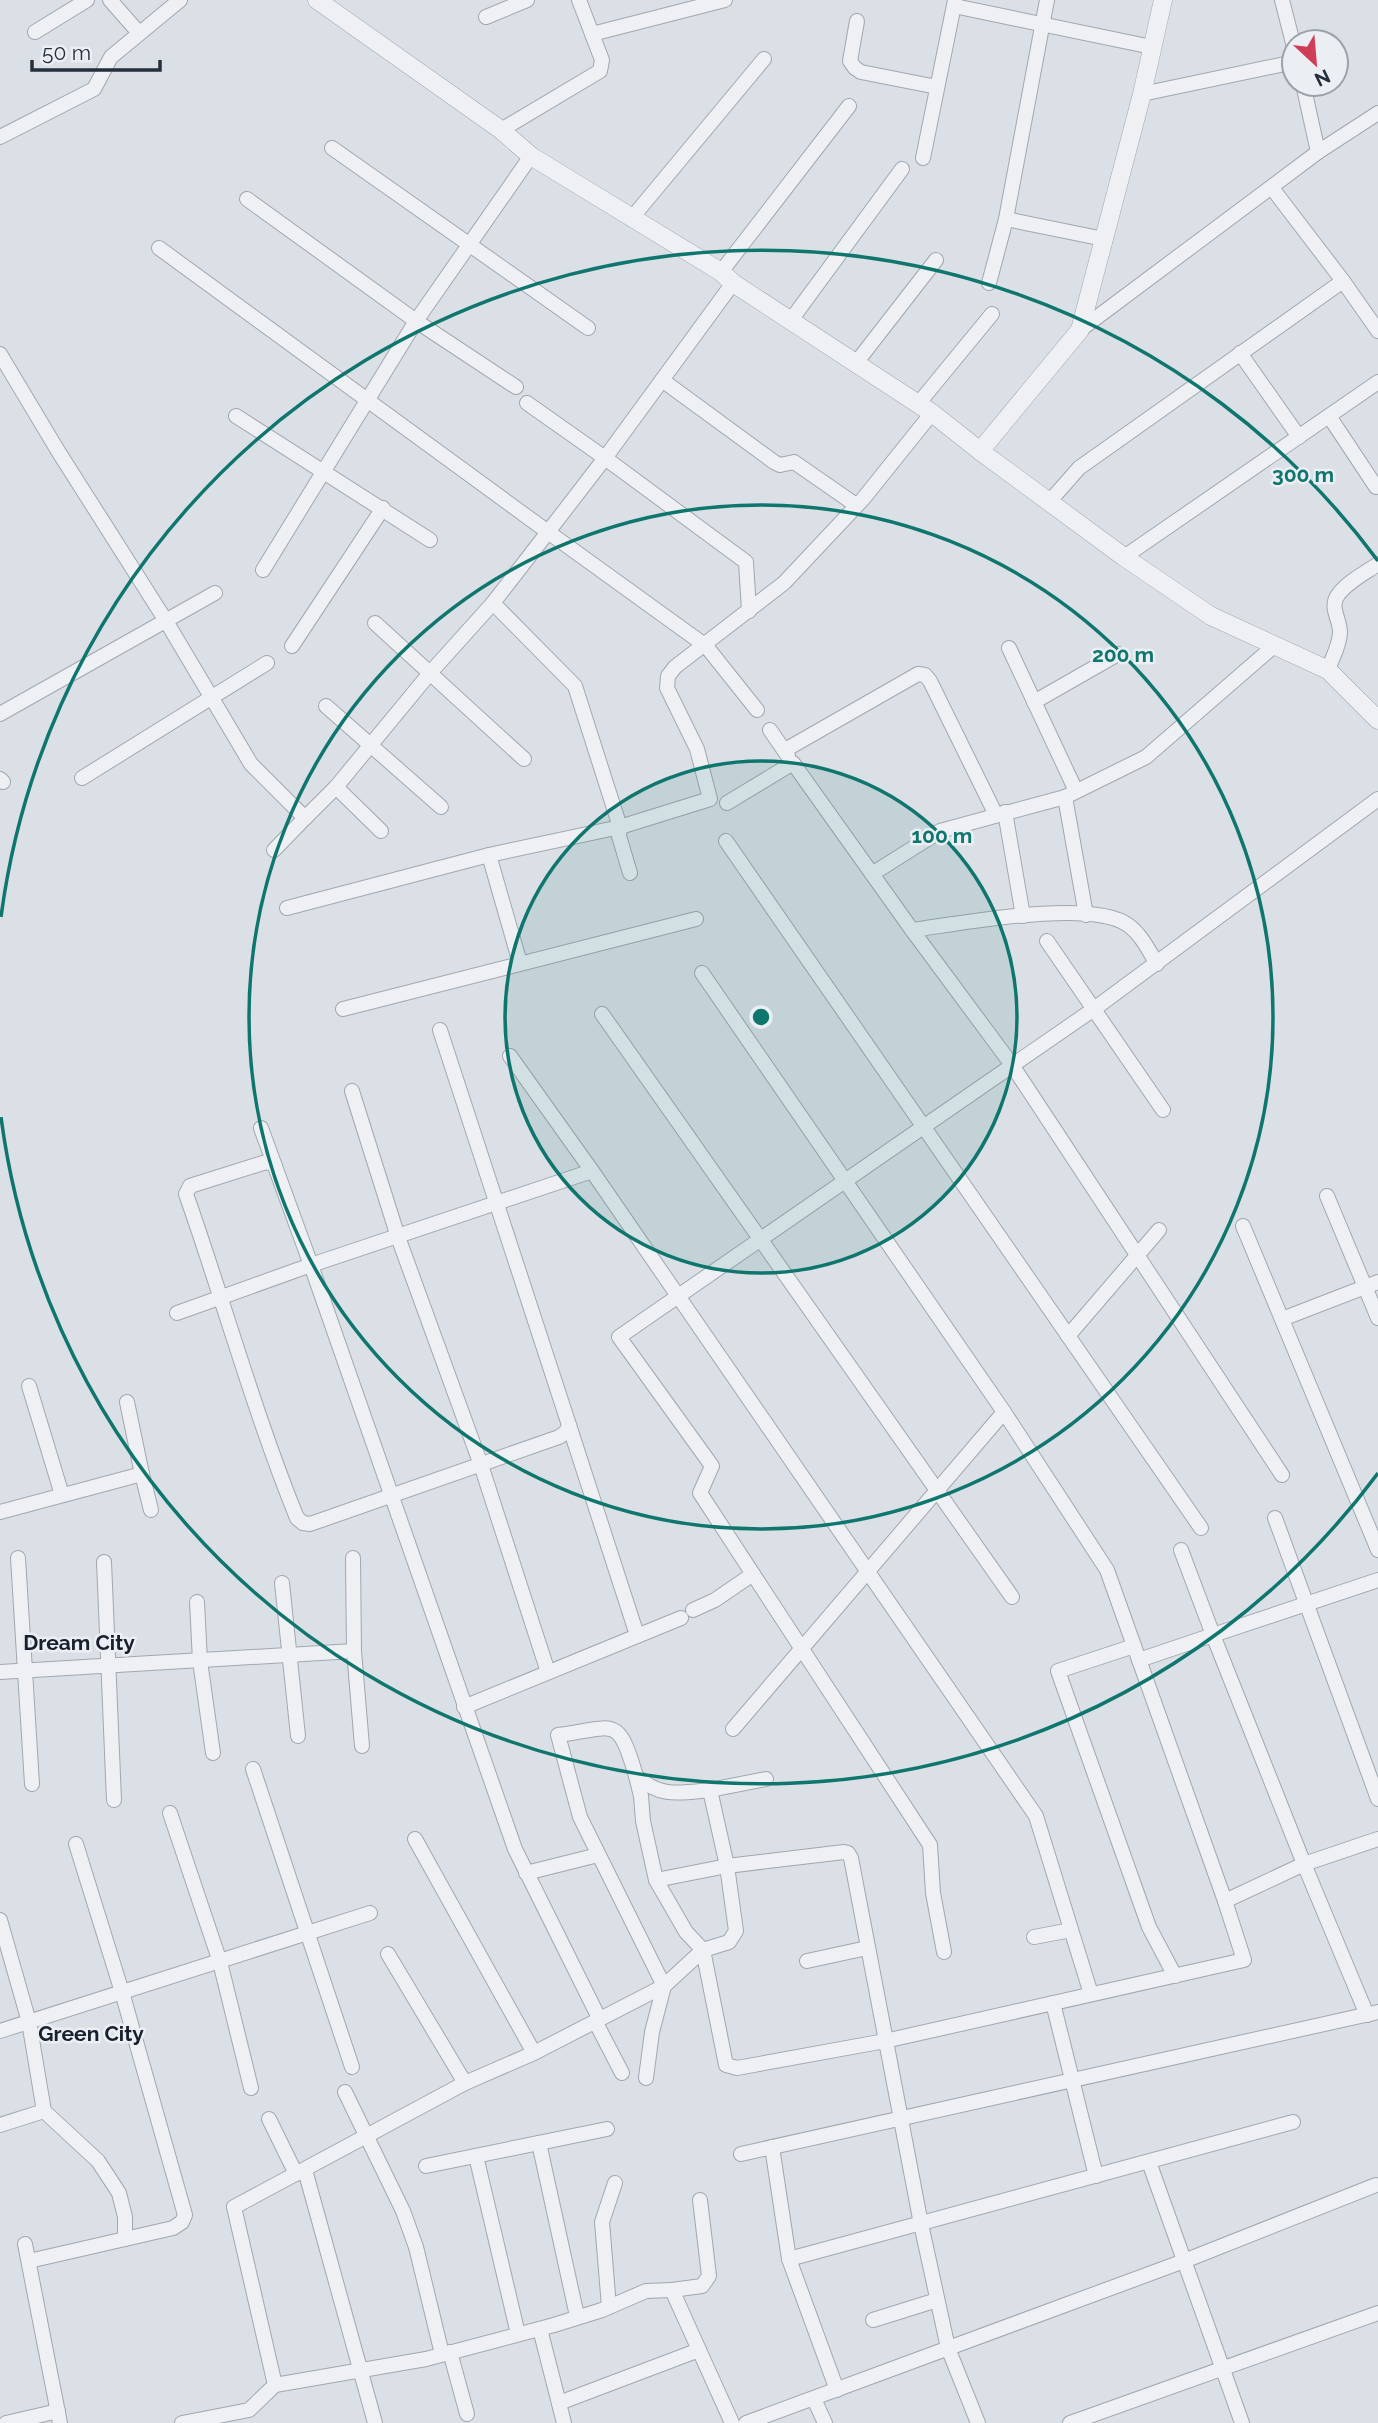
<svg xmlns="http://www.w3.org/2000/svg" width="1378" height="2423" font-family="Raleway,sans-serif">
  <rect width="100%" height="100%" fill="#dbe0e6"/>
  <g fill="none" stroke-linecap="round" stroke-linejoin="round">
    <g stroke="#a1a7b0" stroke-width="16">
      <g id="minor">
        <path d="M 110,0 L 139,33"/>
        <path d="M 1282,0 L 1294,47"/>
        <path d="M 954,6 L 1152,47"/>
        <path d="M 486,17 L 527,0"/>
        <path d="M 857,21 L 850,61 L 855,68 L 861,72 L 937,87"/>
        <path d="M 35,32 L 87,0"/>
        <path d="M 592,34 L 725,0"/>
        <path d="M 1303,84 L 1318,152"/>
        <path d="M 1142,94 L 1294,62"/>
        <path d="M 501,130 L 600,71 L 602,60 L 579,0"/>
        <path d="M 0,137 L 94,89 L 111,57 L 180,0"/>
        <path d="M 332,148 L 588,328"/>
        <path d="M 923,158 L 955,0"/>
        <path d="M 247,199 L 416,321 L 516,387"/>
        <path d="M 631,219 L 764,59"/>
        <path d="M 1006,219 L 1104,239"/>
        <path d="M 159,248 L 548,532 L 493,603 L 575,686 L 620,827 L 619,836 L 630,873"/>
        <path d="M 721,272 L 849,106"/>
        <path d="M 1343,281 L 1378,331"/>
        <path d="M 733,283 L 605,458 L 746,562 L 749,611"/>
        <path d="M 989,283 L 1006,219 L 1047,0"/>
        <path d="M 791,320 L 902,169"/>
        <path d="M 1080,330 L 1318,152 L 1378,113"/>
        <path d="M 1240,353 L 1299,437"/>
        <path d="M 0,354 L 58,451 L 166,621 L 251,764 L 305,818 L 336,787 L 430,673 L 493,603"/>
        <path d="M 856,363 L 936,260"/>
        <path d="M 662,380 L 774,462 L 780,465 L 794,462 L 856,505"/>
        <path d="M 527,403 L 605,458 L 548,532 L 706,646 L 757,710"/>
        <path d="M 918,404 L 992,314"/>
        <path d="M 236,416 L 430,540"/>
        <path d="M 1329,416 L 1376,487"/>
        <path d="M 1050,501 L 1079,468 L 1343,281 L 1272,188"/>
        <path d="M 1124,557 L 1378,382"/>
        <path d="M 263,570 L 416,321 L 531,156"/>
        <path d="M 375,623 L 524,759"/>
        <path d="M 292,646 L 383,508"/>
        <path d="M 1009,648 L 1076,791"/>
        <path d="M 1328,670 C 1332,658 1340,645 1340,632 C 1340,619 1329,607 1338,595 C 1347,582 1365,573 1378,564"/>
        <path d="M 1034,702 L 1118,654"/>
        <path d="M 326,706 L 441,807"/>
        <path d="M 0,714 L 215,593"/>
        <path d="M 770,730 L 788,756"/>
        <path d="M 785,750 L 918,674 L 925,675 L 930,681 L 996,815"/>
        <path d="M 82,778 L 267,663"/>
        <path d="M 0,779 L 3,782"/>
        <path d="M 336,787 L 381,831"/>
        <path d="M 1065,797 L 1086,915"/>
        <path d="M 727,803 L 793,763 L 912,930 L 1012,1065 L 1282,1475"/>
        <path d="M 1005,812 L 1023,916"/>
        <path d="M 726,841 L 1201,1528"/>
        <path d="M 274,850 L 305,818"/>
        <path d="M 489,855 L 520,963"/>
        <path d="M 872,874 L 940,831 L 1065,797 L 1146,757 L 1274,646"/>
        <path d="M 287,908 L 489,855 L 620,827 L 710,799 L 697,749 L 667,688 L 668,676 L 675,667 L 784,583 L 863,499 L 932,413"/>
        <path d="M 912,930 C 958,924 1091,898 1128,925 C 1141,934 1149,951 1157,964"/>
        <path d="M 1047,941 L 1163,1110"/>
        <path d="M 702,973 L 1004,1412 L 1107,1570 L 1225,1901"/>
        <path d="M 343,1009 L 696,919"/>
        <path d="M 602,1014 L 1012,1597"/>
        <path d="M 510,1056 L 592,1171 L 1036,1816 L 1091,1994"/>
        <path d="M 352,1091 L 398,1237 L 481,1465 L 548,1672"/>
        <path d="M 275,1166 L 270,1162 L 263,1163 L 190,1186 L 186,1194 C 224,1302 254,1412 297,1518 L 303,1523 L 310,1524 L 559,1437 L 566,1432 L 569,1425 L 440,1030"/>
        <path d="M 592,1171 L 311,1265 L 515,1849 L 599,2018"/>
        <path d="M 1327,1196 L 1378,1318"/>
        <path d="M 1243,1226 L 1378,1550"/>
        <path d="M 177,1313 L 311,1265 L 261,1128"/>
        <path d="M 1282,1319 L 1378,1282"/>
        <path d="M 1068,1336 L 1159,1230"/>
        <path d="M 29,1386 L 62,1495"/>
        <path d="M 569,1425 L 637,1635"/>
        <path d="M 142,1474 L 151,1510"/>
        <path d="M 0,1512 L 142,1474 L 127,1402"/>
        <path d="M 1275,1518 L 1378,1799"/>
        <path d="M 18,1558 L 32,1784"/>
        <path d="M 353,1558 L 354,1651 L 362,1746"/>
        <path d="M 104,1562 L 114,1800"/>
        <path d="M 1378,1580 L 1213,1635 L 1304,1864 L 1378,1839"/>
        <path d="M 282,1583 L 298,1736"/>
        <path d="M 197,1602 L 200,1661 L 213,1753"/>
        <path d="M 693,1610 L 715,1600 L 753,1574"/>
        <path d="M 1134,1646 L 1058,1671 L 1149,1927 L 1175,1976"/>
        <path d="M 1139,1660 L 1213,1635 L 1181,1550"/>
        <path d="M 0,1672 L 354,1651"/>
        <path d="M 464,1707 L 681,1618"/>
        <path d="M 733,1729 L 1004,1412"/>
        <path d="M 253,1769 L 352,2067"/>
        <path d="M 636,1776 C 618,1715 616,1727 558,1735 L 580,1817 L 664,1986 L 652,2032 L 646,2078"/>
        <path d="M 710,1790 L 766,1779"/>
        <path d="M 170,1813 L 220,1962 L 251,2088"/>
        <path d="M 415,1839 L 534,2053"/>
        <path d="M 526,1873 L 598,1855"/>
        <path d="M 656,1880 L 727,1866 L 844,1852 L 848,1853 L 851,1858 L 921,2224 L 948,2348 L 978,2423"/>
        <path d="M 0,1920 L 29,2022 L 44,2111 L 98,2161 L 119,2193 L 125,2217 L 125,2239"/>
        <path d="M 1034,1937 L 1071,1930"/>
        <path d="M 944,1952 L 933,1893 L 930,1845 L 700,1493 L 712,1466 L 619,1337 L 1094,1009 L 1378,799"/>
        <path d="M 388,1954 L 465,2083"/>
        <path d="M 807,1961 L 867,1948"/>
        <path d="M 1053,2003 L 1096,2176"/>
        <path d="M 595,2021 L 622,2073"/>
        <path d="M 0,2031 L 370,1913"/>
        <path d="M 345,2092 L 403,2211 L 416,2247 L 442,2354"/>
        <path d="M 269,2119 L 296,2174"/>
        <path d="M 0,2125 L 44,2111"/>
        <path d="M 539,2143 L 577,2316"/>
        <path d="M 772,2147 L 789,2259 L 837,2390"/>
        <path d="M 741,2154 L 1378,2012"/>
        <path d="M 476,2156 L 518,2334"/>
        <path d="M 1149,2162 L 1242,2423"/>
        <path d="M 426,2166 L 607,2129"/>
        <path d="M 305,2170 L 375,2423"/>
        <path d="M 700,2200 L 709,2276 L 702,2286 L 672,2290 L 732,2423"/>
        <path d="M 25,2244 L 60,2423"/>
        <path d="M 789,2259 L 1293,2122"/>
        <path d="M 29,2261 L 173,2228 L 182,2222 L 185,2215 L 122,1992 L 76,1844"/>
        <path d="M 609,2307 L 602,2222 L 615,2183"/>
        <path d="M 873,2320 L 937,2300"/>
        <path d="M 540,2329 L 564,2423"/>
        <path d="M 450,2352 L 467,2414"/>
        <path d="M 275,2385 L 234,2207 L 465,2083 L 534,2053 L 664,1986 L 703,1950 L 729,1942 L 736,1931 L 727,1866 L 710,1790 C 679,1793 661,1798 636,1776 L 641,1796 L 643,1821 L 656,1880 L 686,1932 L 703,1950 L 726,2065 L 737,2068 L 885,2041 L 1244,1960 L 1225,1901 L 1304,1864 L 1367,2015"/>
        <path d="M 814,2399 L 825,2423"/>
        <path d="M 559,2403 L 699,2350"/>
        <path d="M 6,2423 L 58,2411"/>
        <path d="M 182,2423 L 249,2410 L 275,2385 L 426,2359 L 554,2325 L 602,2310 L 646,2291 L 672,2290"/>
        <path d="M 746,2423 L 1184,2261 L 1376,2185"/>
        <path d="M 1070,2423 L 1378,2313"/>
      </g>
    </g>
    <g stroke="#a1a7b0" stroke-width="19">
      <g id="tertiary">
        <path d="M 317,0 L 501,130 L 531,156 L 721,272 L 733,283 L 932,413 L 980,451 L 1124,557 L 1211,616 L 1328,670 L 1378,720"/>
        <path d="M 980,451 L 1080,330 L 1142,94 L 1163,0"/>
      </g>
    </g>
    <use href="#minor" stroke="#eef0f4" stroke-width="14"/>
    <use href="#tertiary" stroke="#eef0f4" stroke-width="18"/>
  </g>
  <circle cx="761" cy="1017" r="256" fill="#0f766e" fill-opacity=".12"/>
  <g fill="none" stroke="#0f766e" stroke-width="3.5">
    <circle cx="761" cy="1017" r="256"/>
    <circle cx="761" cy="1017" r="512"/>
    <path d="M1378 1473A767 767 0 0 1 1 1117M1 917A767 767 0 0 1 1378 561"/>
  </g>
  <g text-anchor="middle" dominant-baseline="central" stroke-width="5" stroke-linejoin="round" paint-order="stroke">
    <g font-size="21" font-weight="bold" fill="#181f2d" stroke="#ebeff4">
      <text x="79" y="1642">Dream City</text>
      <text x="91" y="2033">Green City</text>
    </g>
  </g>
  <circle cx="761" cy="1017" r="10" fill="#0f766e" stroke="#ebeff4" stroke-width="3.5"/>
  <g font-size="21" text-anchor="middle" font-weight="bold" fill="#0f766e" stroke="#ebeff4" stroke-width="5" stroke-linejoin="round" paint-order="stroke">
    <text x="1303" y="482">300 m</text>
    <text x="1123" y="662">200 m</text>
    <text x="942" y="843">100 m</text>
  </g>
  <g transform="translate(1315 63) rotate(154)"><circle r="33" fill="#ebeff4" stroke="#9ca2aa" stroke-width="2"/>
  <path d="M0-5L12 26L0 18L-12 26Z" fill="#cf3d57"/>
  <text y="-10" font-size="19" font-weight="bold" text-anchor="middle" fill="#252e3c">N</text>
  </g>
  <path d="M32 60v10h128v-10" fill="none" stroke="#252e3c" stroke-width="3.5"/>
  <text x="42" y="60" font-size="21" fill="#252e3c" stroke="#ebeff4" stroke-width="5" paint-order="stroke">50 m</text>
</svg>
